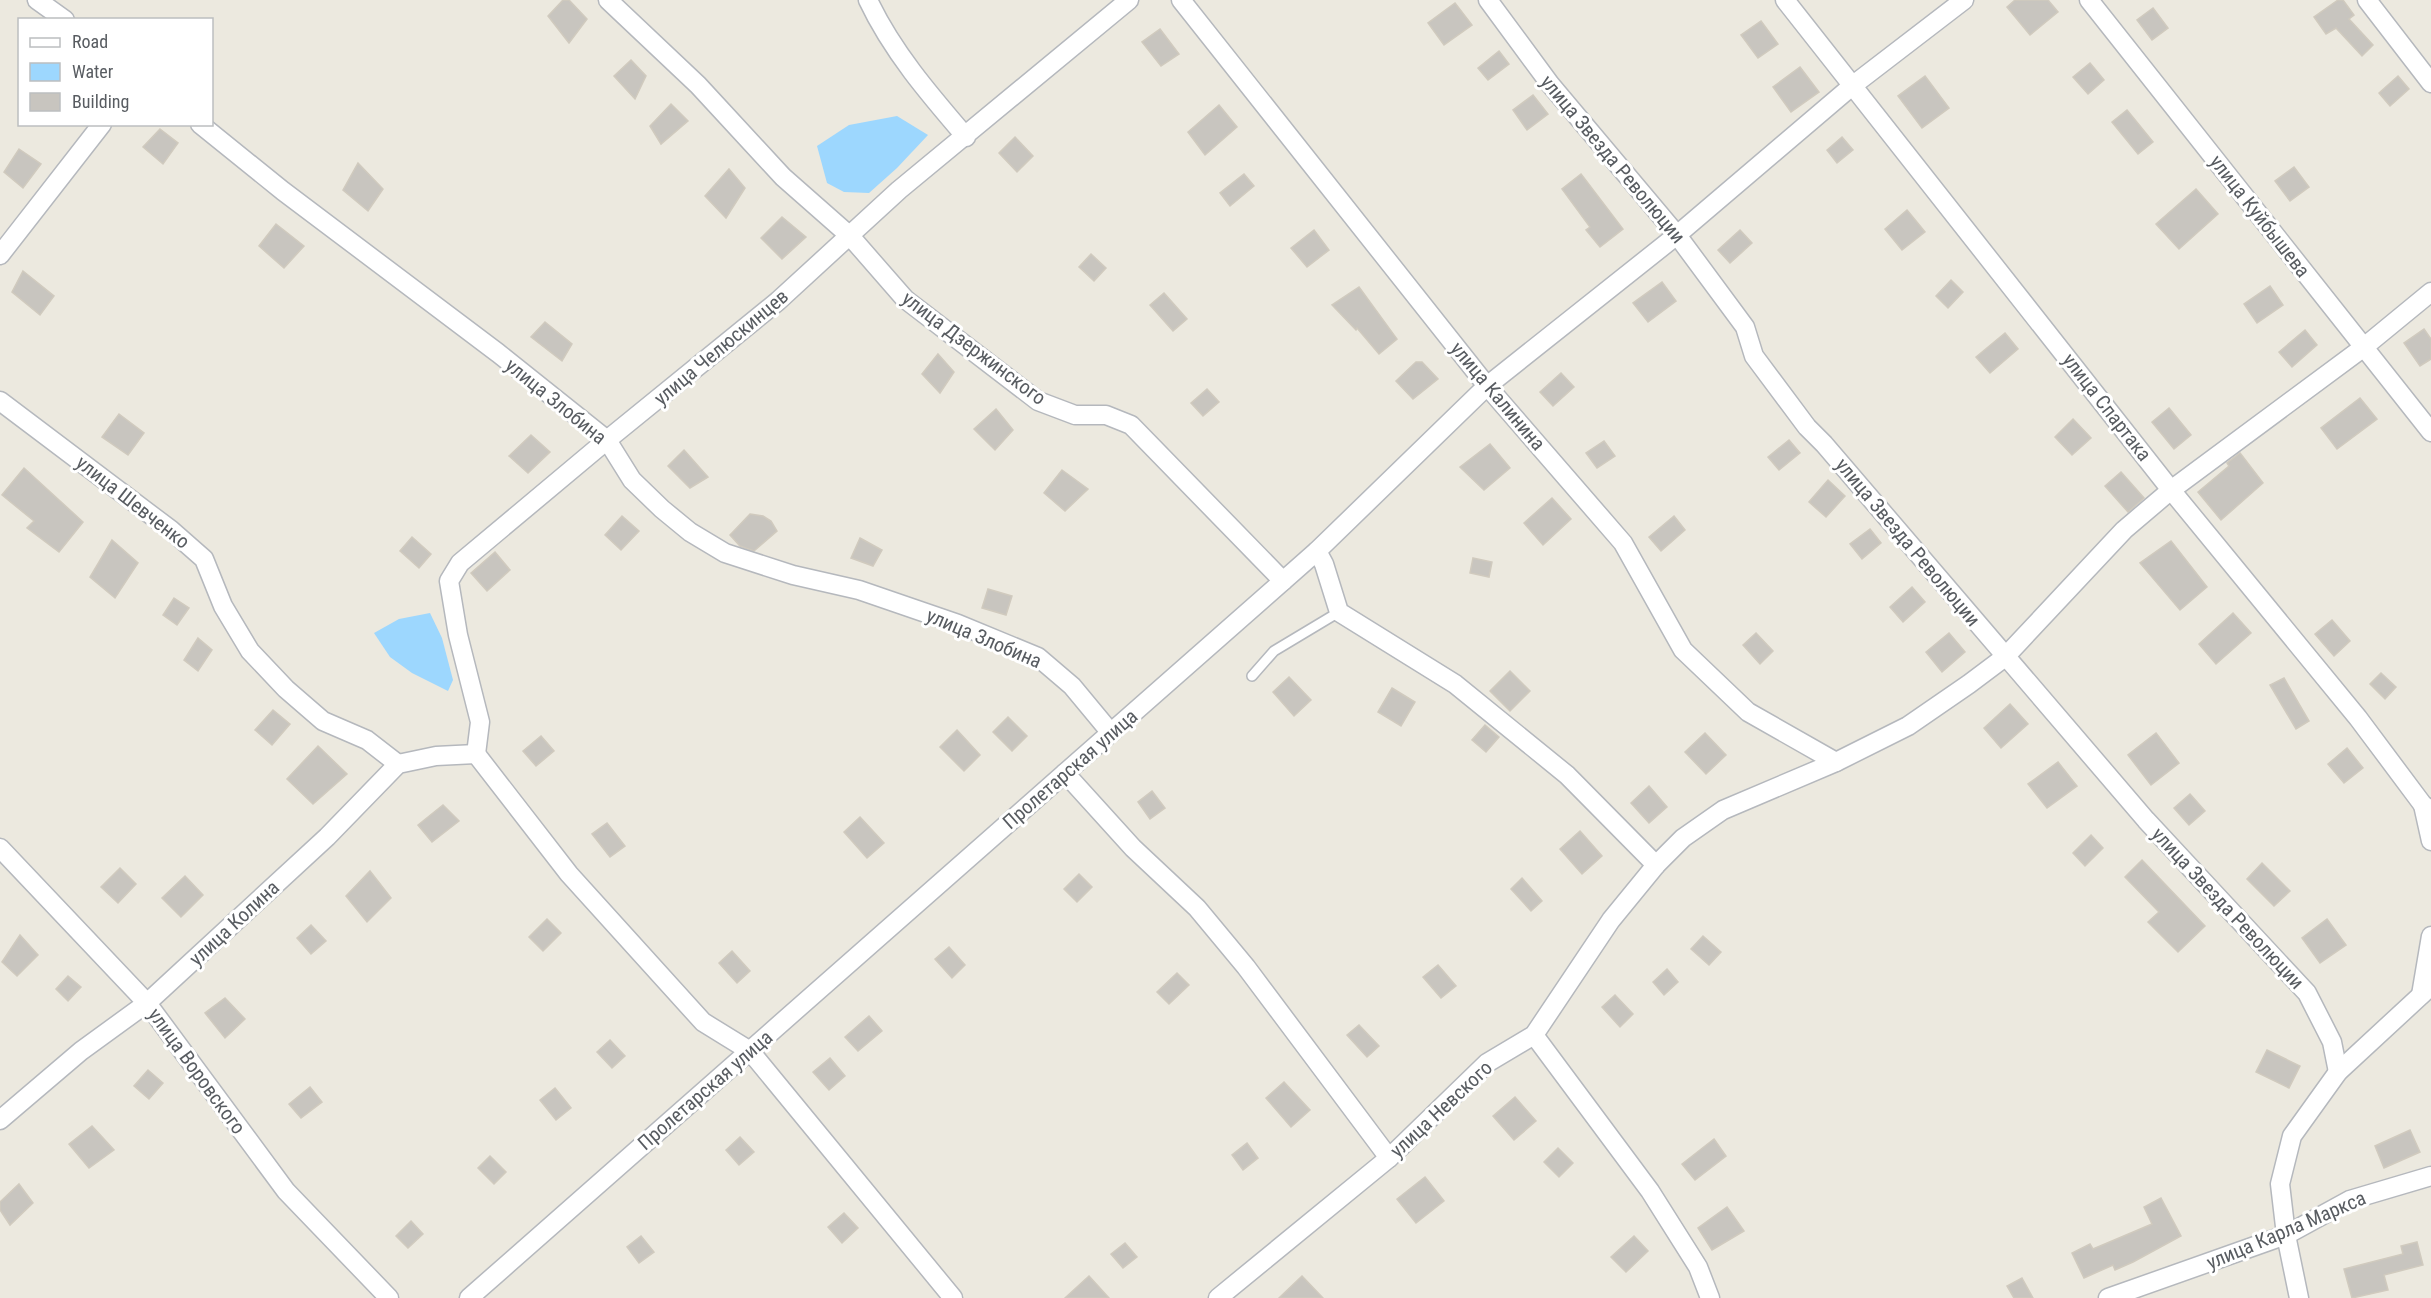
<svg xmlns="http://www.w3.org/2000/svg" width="2431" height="1298" font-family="'Roboto Condensed',sans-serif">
  <rect width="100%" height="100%" fill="#ece9df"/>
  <g fill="#9dd7fe">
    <path d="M 897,116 L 928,135 L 897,168 L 869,193 L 844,192 L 827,183 L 817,146 L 849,125 Z"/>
    <path d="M 430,613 L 442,638 L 453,680 L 448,691 L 412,673 L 390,657 L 374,633 L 399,619 Z"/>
  </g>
  <g fill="#c8c5bf" stroke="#d0cabe" stroke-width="1.5">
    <path d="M 563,0 L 569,0 L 587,19 L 569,43 L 548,16 Z"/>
    <path d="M 2015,0 L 2048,0 L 2058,12 L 2030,35 L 2007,7 Z"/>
    <path d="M 2338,0 L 2343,0 L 2354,15 L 2349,19 L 2373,45 L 2362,56 L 2336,28 L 2326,34 L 2314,17 Z"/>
    <path d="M 1455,3 L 1472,25 L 1444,45 L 1428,23 Z"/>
    <path d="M 2153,8 L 2168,28 L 2152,40 L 2137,20 Z"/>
    <path d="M 1761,21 L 1778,44 L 1758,58 L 1741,35 Z"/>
    <path d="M 1160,29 L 1179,54 L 1161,66 L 1142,42 Z"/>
    <path d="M 1499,51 L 1509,64 L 1488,80 L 1478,68 Z"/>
    <path d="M 631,60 L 646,76 L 635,99 L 614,76 Z"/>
    <path d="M 2090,63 L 2104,80 L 2088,94 L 2073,77 Z"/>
    <path d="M 1800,67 L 1819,92 L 1791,112 L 1773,87 Z"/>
    <path d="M 1925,76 L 1949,108 L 1922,128 L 1898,96 Z"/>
    <path d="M 2398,76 L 2409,89 L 2390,106 L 2379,93 Z"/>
    <path d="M 1533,95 L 1548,114 L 1527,130 L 1513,110 Z"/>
    <path d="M 671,104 L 688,121 L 661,144 L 650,126 Z"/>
    <path d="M 1219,105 L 1237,127 L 1205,155 L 1188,132 Z"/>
    <path d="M 2127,110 L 2153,142 L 2138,154 L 2112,122 Z"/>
    <path d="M 160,129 L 178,143 L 163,164 L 143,147 Z"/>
    <path d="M 1015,137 L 1033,156 L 1017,172 L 999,153 Z"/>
    <path d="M 1842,137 L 1853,150 L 1837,163 L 1827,150 Z"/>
    <path d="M 19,149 L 41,164 L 23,188 L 4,172 Z"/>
    <path d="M 358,163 L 383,189 L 368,211 L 343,190 Z"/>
    <path d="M 2294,167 L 2309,187 L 2290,201 L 2275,181 Z"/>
    <path d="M 729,169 L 745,188 L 726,218 L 705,196 Z"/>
    <path d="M 1244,174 L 1254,186 L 1230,206 L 1220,193 Z"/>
    <path d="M 1581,174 L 1623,229 L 1600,247 L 1586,230 L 1590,227 L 1562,189 Z"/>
    <path d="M 2196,189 L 2218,214 L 2179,249 L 2156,224 Z"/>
    <path d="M 1907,210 L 1925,232 L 1902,250 L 1885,229 Z"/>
    <path d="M 782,217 L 806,237 L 782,259 L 761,238 Z"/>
    <path d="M 276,224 L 304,246 L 284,268 L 259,246 Z"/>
    <path d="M 1314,230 L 1329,250 L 1307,267 L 1291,248 Z"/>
    <path d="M 1740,230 L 1752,243 L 1730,263 L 1718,250 Z"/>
    <path d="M 1091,254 L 1106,268 L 1094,281 L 1079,267 Z"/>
    <path d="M 23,271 L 54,296 L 40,315 L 12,292 Z"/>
    <path d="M 1951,280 L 1963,292 L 1948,308 L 1936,296 Z"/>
    <path d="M 1662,282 L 1676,301 L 1648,322 L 1633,303 Z"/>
    <path d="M 2270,286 L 2283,305 L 2257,323 L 2244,304 Z"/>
    <path d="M 1359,287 L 1397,339 L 1379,354 L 1357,328 L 1356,330 L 1332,305 Z"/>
    <path d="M 1164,293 L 1187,319 L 1173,331 L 1150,305 Z"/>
    <path d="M 545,322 L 572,344 L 562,361 L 531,337 Z"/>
    <path d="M 2424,329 L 2431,339 L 2431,359 L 2420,366 L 2404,343 Z"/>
    <path d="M 2305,330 L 2317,345 L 2292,367 L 2279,352 Z"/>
    <path d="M 2005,333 L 2018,349 L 1990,373 L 1976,357 Z"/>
    <path d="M 938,354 L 954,372 L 940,393 L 922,374 Z"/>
    <path d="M 1416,362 L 1422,362 L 1438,379 L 1413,399 L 1396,381 Z"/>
    <path d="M 1561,373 L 1574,387 L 1553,406 L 1540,392 Z"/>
    <path d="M 1207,389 L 1219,402 L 1203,416 L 1191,403 Z"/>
    <path d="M 2360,398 L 2377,419 L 2337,449 L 2321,428 Z"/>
    <path d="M 2169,408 L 2191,435 L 2174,449 L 2152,422 Z"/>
    <path d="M 996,409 L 1013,430 L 995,450 L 974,429 Z"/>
    <path d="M 119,414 L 144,433 L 128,455 L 102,437 Z"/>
    <path d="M 2073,419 L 2091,438 L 2072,455 L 2055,437 Z"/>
    <path d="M 531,435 L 550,452 L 528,473 L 509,456 Z"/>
    <path d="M 1789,440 L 1800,453 L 1779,470 L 1768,457 Z"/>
    <path d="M 1604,441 L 1615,456 L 1597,468 L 1586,453 Z"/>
    <path d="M 1490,444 L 1510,468 L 1484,490 L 1460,467 Z"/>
    <path d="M 684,450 L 708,477 L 690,488 L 668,466 Z"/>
    <path d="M 2240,453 L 2263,483 L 2221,520 L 2198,492 L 2229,466 L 2227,463 Z"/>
    <path d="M 24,468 L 83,522 L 59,552 L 27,528 L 34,521 L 2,495 Z"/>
    <path d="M 1062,470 L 1088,489 L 1065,511 L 1044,493 Z"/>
    <path d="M 2121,472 L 2144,498 L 2128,512 L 2105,486 Z"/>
    <path d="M 1828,480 L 1845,496 L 1826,517 L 1809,502 Z"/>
    <path d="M 1552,498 L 1571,519 L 1543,545 L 1524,523 Z"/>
    <path d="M 750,514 L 763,516 L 771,521 L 777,531 L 754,551 L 740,546 L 730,535 Z"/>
    <path d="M 622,516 L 639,531 L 621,550 L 605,535 Z"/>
    <path d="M 1674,516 L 1685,530 L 1661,551 L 1649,537 Z"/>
    <path d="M 1870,529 L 1881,543 L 1862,559 L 1850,544 Z"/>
    <path d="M 412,537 L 431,554 L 419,568 L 400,551 Z"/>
    <path d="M 860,538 L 882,550 L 873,566 L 851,558 Z"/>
    <path d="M 112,540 L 138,563 L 115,598 L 90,577 Z"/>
    <path d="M 2171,541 L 2207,587 L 2180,610 L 2140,563 Z"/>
    <path d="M 495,552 L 510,570 L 487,591 L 471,573 Z"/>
    <path d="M 1473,558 L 1492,562 L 1489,577 L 1470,573 Z"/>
    <path d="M 1912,587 L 1925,602 L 1903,622 L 1890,607 Z"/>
    <path d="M 988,589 L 1012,596 L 1006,615 L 982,608 Z"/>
    <path d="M 174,598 L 189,608 L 177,625 L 163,615 Z"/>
    <path d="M 2233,613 L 2251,633 L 2216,664 L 2199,644 Z"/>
    <path d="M 2332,620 L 2350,641 L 2334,656 L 2315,634 Z"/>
    <path d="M 1756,633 L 1773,651 L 1760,664 L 1743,645 Z"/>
    <path d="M 1949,633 L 1965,652 L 1942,672 L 1926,652 Z"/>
    <path d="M 198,638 L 212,650 L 198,671 L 184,660 Z"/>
    <path d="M 1510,671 L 1530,691 L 1510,711 L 1490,691 Z"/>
    <path d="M 2381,673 L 2396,687 L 2385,699 L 2370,684 Z"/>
    <path d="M 1289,677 L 1311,700 L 1294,716 L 1273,692 Z"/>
    <path d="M 2284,678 L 2309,721 L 2296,729 L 2270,685 Z"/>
    <path d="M 1392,688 L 1415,702 L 1401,726 L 1378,712 Z"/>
    <path d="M 2010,704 L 2028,724 L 2001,748 L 1984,728 Z"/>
    <path d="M 273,710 L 290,724 L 272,745 L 255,730 Z"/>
    <path d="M 1008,717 L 1027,736 L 1012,751 L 993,732 Z"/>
    <path d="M 1485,725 L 1499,737 L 1486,752 L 1472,740 Z"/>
    <path d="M 957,730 L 980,755 L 964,771 L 940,747 Z"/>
    <path d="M 1705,733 L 1726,755 L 1706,774 L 1685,752 Z"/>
    <path d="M 2156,733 L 2179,763 L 2151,785 L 2128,755 Z"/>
    <path d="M 541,736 L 554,751 L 536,766 L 523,751 Z"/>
    <path d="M 318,746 L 347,774 L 313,804 L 287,779 Z"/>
    <path d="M 2347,748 L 2363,768 L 2344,783 L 2328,764 Z"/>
    <path d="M 2058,762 L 2077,786 L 2047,808 L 2028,784 Z"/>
    <path d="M 1649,786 L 1667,807 L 1649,823 L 1631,803 Z"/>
    <path d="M 1152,791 L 1165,808 L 1150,819 L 1138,802 Z"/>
    <path d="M 2190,794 L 2205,811 L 2189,825 L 2174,808 Z"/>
    <path d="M 443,805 L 459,821 L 432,842 L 418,825 Z"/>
    <path d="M 860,817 L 884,843 L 867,858 L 844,832 Z"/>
    <path d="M 607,823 L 625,846 L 610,857 L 592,834 Z"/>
    <path d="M 1580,831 L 1602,856 L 1582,874 L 1560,849 Z"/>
    <path d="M 2091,835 L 2103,848 L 2085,866 L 2073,853 Z"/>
    <path d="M 2142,860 L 2205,926 L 2178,952 L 2148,922 L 2159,912 L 2125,877 Z"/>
    <path d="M 2262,863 L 2290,891 L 2274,906 L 2247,879 Z"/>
    <path d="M 120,868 L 136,884 L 118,903 L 101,887 Z"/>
    <path d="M 370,871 L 391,898 L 367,922 L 346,896 Z"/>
    <path d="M 1079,874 L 1092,887 L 1077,902 L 1064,889 Z"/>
    <path d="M 185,876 L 203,895 L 181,917 L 162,898 Z"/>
    <path d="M 1522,878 L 1542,901 L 1531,911 L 1511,889 Z"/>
    <path d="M 547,919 L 561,933 L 543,951 L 529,937 Z"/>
    <path d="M 2327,919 L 2346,945 L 2320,963 L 2302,938 Z"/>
    <path d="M 311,925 L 326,941 L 311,954 L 297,938 Z"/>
    <path d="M 20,935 L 38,955 L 17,976 L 2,962 Z"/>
    <path d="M 1703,936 L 1721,952 L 1709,965 L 1691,949 Z"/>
    <path d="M 949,947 L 965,965 L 952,978 L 935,959 Z"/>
    <path d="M 732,951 L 750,971 L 737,983 L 719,963 Z"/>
    <path d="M 1438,965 L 1456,986 L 1441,998 L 1423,977 Z"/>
    <path d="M 1667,969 L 1678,982 L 1664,995 L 1653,982 Z"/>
    <path d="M 1177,973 L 1189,985 L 1169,1004 L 1157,992 Z"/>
    <path d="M 68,976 L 81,987 L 68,1001 L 56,989 Z"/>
    <path d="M 1615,995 L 1633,1014 L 1620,1027 L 1602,1007 Z"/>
    <path d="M 225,998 L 245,1019 L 225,1038 L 205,1013 Z"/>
    <path d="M 869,1016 L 882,1031 L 858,1051 L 845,1037 Z"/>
    <path d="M 1359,1025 L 1379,1046 L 1367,1057 L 1347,1035 Z"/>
    <path d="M 610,1040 L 625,1056 L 612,1068 L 597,1052 Z"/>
    <path d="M 2267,1050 L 2300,1066 L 2289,1088 L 2256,1072 Z"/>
    <path d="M 830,1058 L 845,1076 L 829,1090 L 813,1072 Z"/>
    <path d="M 148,1070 L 163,1083 L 149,1099 L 134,1086 Z"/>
    <path d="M 1284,1082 L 1310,1110 L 1291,1127 L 1266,1098 Z"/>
    <path d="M 310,1087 L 322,1102 L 301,1118 L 289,1104 Z"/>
    <path d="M 555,1088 L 571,1108 L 556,1120 L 540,1100 Z"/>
    <path d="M 1515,1097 L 1536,1121 L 1514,1140 L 1493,1116 Z"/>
    <path d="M 92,1126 L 114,1150 L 89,1168 L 69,1144 Z"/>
    <path d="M 2410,1130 L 2420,1152 L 2384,1168 L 2375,1146 Z"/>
    <path d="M 740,1137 L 754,1152 L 739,1165 L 726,1150 Z"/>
    <path d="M 1714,1139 L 1726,1156 L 1695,1180 L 1682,1164 Z"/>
    <path d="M 1247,1143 L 1258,1158 L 1243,1170 L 1232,1155 Z"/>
    <path d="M 1558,1148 L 1573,1163 L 1559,1177 L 1544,1162 Z"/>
    <path d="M 490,1156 L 506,1172 L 494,1184 L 478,1168 Z"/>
    <path d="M 1425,1177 L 1444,1201 L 1416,1223 L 1397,1199 Z"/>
    <path d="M 19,1184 L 33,1203 L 10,1225 L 0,1210 L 0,1202 Z"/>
    <path d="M 2161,1198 L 2181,1236 L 2133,1262 L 2115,1270 L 2113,1265 L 2084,1278 L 2072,1253 L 2090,1244 L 2093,1249 L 2152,1224 L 2144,1207 Z"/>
    <path d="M 1727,1207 L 1744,1231 L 1712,1250 L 1698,1228 Z"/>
    <path d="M 844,1213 L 858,1228 L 842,1243 L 828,1227 Z"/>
    <path d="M 411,1221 L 423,1234 L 408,1248 L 396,1236 Z"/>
    <path d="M 641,1236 L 654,1252 L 639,1263 L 627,1247 Z"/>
    <path d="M 1634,1236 L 1648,1251 L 1626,1272 L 1611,1257 Z"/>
    <path d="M 2417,1242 L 2423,1265 L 2384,1275 L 2388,1290 L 2352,1298 L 2344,1269 L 2403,1254 L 2401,1246 Z"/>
    <path d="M 1125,1243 L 1137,1257 L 1123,1268 L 1111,1254 Z"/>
    <path d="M 1089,1276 L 1109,1298 L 1065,1298 Z"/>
    <path d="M 1302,1276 L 1323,1298 L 1279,1298 Z"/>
    <path d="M 2022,1278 L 2033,1298 L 2014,1298 L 2007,1286 Z"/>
  </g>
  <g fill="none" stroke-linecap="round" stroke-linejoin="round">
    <g stroke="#b5b8bd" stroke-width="12">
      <path id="lane" d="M 1252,676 L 1274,651 L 1339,612"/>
    </g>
    <g stroke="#b5b8bd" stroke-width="21">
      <g id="street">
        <path d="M 37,0 L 65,20"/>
        <path d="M 608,0 L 698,85 L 783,177 L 850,236 L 905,299 L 1038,401 L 1075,415 L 1106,415 L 1131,425 L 1283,581"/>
        <path d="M 868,0 C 892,51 929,94 966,137"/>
        <path d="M 1181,0 L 1487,386 L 1623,543 L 1683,650 L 1748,712 L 1836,762"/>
        <path d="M 1488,0 L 1550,84 L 1677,235 L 1745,327 L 1754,356 L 1807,427 L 1824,444 L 2146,820 L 2307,993 L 2332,1042 L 2338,1072"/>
        <path d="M 1785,0 L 2171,490 L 2358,718 L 2423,805 L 2431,810"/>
        <path d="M 2089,0 L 2431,432"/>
        <path d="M 2367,0 L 2431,83"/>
        <path d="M 200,124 L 283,191 L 498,353 L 607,440 L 632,480 L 662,509 L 690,532 L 725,553 L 793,575 L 859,590 L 958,624 L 1038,657 L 1072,686 L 1111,733"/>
        <path d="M 0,255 L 102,124"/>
        <path d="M 0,401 L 171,530 L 204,559 L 223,606 L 250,651 L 286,689 L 323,721 L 367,740 L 398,764"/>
        <path d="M 1317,551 L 1324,564 L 1339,612 L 1455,684 L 1567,775 L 1656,865"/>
        <path d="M 476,754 L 480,722 L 458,635 L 449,581 L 460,563 L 607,440 L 778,301 L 899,190 L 1129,0"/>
        <path d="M 476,754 L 569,874 L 703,1022 L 750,1051 L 953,1298"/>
        <path d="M 1065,773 L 1133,848 L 1197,908 L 1246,967 L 1389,1158"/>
        <path d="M 2423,805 L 2431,841"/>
        <path d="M 0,848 L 147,1003 L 286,1191 L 389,1298"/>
        <path d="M 2421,995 L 2431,936"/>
        <path d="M 1534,1035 L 1650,1191 L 1698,1267 L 1710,1298"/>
        <path d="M 0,1120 L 81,1051 L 147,1003 L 327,837 L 398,764 L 436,756 L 476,754"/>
        <path d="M 469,1298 L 1317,551 L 1487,386 L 1677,235 L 1852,86 L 1964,0"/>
        <path d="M 1218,1298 L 1389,1158 L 1487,1063 L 1534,1035 L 1611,920 L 1656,865 L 1683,838 L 1723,810 L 1836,762 L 1908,726 L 1969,684 L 2005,657 L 2124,530 L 2171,490 L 2364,347 L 2431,292"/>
        <path d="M 2108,1298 L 2286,1235 L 2350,1200 L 2431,1176"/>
        <path d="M 2299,1298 L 2286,1235 L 2280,1184 L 2292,1136 L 2338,1072 L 2431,986"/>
      </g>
    </g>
    <use href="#lane" stroke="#fff" stroke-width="9"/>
    <use href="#street" stroke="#fff" stroke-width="18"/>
  </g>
  <g text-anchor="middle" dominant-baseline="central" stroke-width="6" stroke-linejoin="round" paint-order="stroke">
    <g font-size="20" fill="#585c61" stroke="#fff">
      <text transform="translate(1613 159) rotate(50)">улица Звезда Революции</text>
      <text transform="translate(2260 216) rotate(52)">улица Куйбышева</text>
      <text transform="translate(721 347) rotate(-40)">улица Челюскинцев</text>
      <text transform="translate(974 348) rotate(37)">улица Дзержинского</text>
      <text transform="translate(1498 396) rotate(50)">улица Калинина</text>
      <text transform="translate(556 401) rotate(39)">улица Злобина</text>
      <text transform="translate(2107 407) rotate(52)">улица Спартака</text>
      <text transform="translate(133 502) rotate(38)">улица Шевченко</text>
      <text transform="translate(1908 542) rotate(50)">улица Звезда Революции</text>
      <text transform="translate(984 638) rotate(23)">улица Злобина</text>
      <text transform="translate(1070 769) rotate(-41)">Пролетарская улица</text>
      <text transform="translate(2228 908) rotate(47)">улица Звезда Революции</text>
      <text transform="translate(234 923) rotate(-43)">улица Колина</text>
      <text transform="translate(197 1071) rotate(54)">улица Воровского</text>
      <text transform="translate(705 1090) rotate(-41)">Пролетарская улица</text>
      <text transform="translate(1441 1109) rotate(-43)">улица Невского</text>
      <text transform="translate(2286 1230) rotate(-23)">улица Карла Маркса</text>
    </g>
  </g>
  <rect x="18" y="18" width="195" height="108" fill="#ffffff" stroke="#bcbec0" stroke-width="1.5"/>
  <rect x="30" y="38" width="30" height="9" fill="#ffffff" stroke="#bcbec0" stroke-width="1.5"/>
  <text x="72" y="48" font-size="18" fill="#585c61">Road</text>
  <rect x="30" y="63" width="30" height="18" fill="#9dd7fe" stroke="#bcbec0" stroke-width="1.5"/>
  <text x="72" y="78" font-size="18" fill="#585c61">Water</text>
  <rect x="30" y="93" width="30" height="18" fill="#c8c5bf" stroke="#bcbec0" stroke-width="1.5"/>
  <text x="72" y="108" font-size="18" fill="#585c61">Building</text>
</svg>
